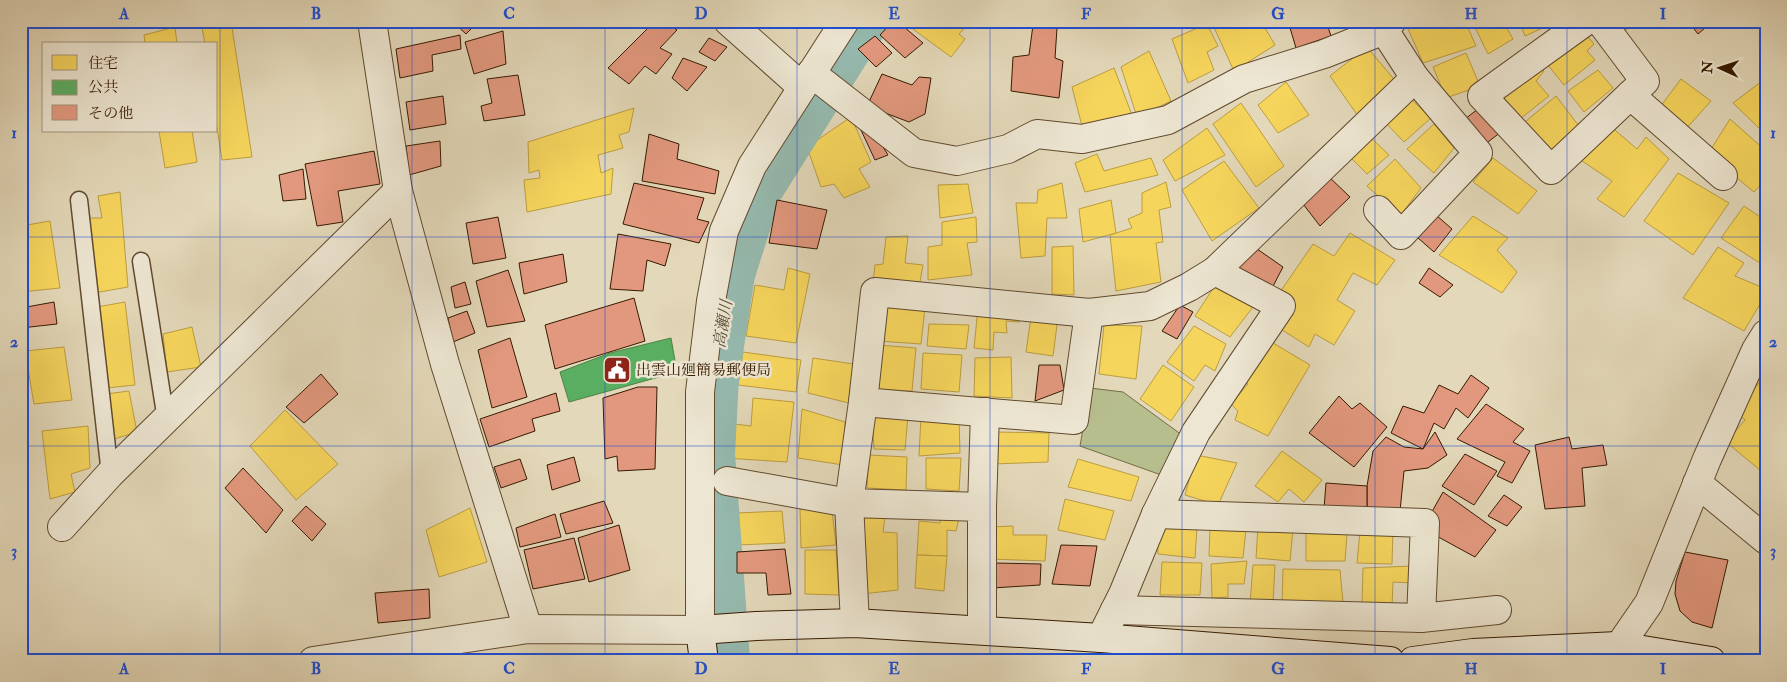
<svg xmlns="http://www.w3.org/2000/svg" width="1787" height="682" font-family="'IM FELL Double Pica','Noto Serif JP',serif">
  <rect width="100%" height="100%" fill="#e3d8b9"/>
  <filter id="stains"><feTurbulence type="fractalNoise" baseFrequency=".004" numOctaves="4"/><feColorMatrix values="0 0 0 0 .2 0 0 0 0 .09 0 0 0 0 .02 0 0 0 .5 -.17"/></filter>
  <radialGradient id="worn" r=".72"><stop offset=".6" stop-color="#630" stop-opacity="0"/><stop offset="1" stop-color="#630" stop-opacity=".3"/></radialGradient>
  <path fill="#b7be8d" stroke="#766c46" d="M 1090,388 L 1123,392 L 1182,435 L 1164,476 L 1080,446 Z"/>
  <g fill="#f6d55c" stroke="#bc9d40">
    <path d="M 201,21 L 231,21 L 252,157 L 222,160 L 216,121 L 216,44 L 205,44 Z"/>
    <path d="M 902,21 L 971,21 L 959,34 L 965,39 L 951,57 Z"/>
    <path d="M 1211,21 L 1261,21 L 1275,45 L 1234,71 Z"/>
    <path d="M 1414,21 L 1465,21 L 1476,46 L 1423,63 L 1406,24 Z"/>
    <path d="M 1472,21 L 1503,21 L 1513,39 L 1488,54 Z"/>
    <path d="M 1519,21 L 1558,21 L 1525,36 Z"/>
    <path d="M 1613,21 L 1639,21 L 1620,34 Z"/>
    <path d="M 1207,24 L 1218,46 L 1207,52 L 1214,70 L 1188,83 L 1172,39 Z"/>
    <path d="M 175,27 L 177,44 L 145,44 L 144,35 Z"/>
    <path d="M 1583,31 L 1594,44 L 1587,51 L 1595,60 L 1564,85 L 1543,59 Z"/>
    <path d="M 1367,47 L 1398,84 L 1358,116 L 1330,76 Z"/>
    <path d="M 1149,51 L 1171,101 L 1137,117 L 1121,67 Z"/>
    <path d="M 1466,53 L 1480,86 L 1446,98 L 1433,67 Z"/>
    <path d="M 1537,62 L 1544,71 L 1536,81 L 1549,96 L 1520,119 L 1498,91 Z"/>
    <path d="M 1114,68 L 1132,115 L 1083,130 L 1072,87 Z"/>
    <path d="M 1598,70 L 1613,88 L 1584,112 L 1568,91 Z"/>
    <path d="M 1766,78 L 1766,123 L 1759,128 L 1733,103 Z"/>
    <path d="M 1681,79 L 1711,101 L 1685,130 L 1660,107 Z"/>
    <path d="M 1286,82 L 1309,115 L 1278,133 L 1258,105 Z"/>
    <path d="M 1556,96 L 1579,126 L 1551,151 L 1525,122 Z"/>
    <path d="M 1409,97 L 1431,118 L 1404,142 L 1385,122 Z"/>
    <path d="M 1241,103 L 1284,166 L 1256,187 L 1213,124 Z"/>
    <path d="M 634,108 L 629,132 L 619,135 L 623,148 L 598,155 L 601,173 L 613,168 L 611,194 L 527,212 L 524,180 L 540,178 L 539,170 L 529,173 L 528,142 Z"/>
    <path d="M 851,117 L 871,162 L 859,169 L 870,187 L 844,198 L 834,184 L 821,187 L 807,147 Z"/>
    <path d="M 1730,119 L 1766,151 L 1766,179 L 1754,192 L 1708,154 Z"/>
    <path d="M 1434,124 L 1454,148 L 1434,173 L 1407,149 Z"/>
    <path d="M 1608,124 L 1637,149 L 1646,137 L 1669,159 L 1624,217 L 1597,199 L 1612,181 L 1579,159 Z"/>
    <path d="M 1207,128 L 1225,155 L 1175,181 L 1163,160 Z"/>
    <path d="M 159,131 L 192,131 L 197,162 L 165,168 Z"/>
    <path d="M 1367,134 L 1389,155 L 1367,174 L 1347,154 Z"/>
    <path d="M 1097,154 L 1104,171 L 1151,158 L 1158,175 L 1085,192 L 1075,163 Z"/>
    <path d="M 1493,158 L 1537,191 L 1518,214 L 1473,182 Z"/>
    <path d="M 1395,159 L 1421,188 L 1400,216 L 1367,186 Z"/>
    <path d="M 1224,161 L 1259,208 L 1212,241 L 1182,190 Z"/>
    <path d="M 1678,173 L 1729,203 L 1693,255 L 1644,221 Z"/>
    <path d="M 1166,182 L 1171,207 L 1159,210 L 1163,242 L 1156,243 L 1161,282 L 1116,291 L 1110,235 L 1132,228 L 1128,219 L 1142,213 L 1142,193 Z"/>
    <path d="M 1062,183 L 1067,218 L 1047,218 L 1045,256 L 1021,258 L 1016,203 L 1037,203 L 1038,190 Z"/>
    <path d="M 968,184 L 973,213 L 940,218 L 938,185 Z"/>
    <path d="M 120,192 L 128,287 L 94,293 L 87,218 L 102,218 L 98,196 Z"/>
    <path d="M 1111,200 L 1116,233 L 1083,242 L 1079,209 Z"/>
    <path d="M 1744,206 L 1766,221 L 1766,267 L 1721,238 Z"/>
    <path d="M 1473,216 L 1508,238 L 1497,250 L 1517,272 L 1502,293 L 1439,255 Z"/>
    <path d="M 976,217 L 977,242 L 967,243 L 972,275 L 928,280 L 928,247 L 942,245 L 942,222 Z"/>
    <path d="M 50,221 L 60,288 L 21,292 L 21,226 Z"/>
    <path d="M 1350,233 L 1395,260 L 1377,285 L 1353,273 L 1337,300 L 1355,311 L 1334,345 L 1315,334 L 1309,347 L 1276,326 L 1278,295 L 1313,244 L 1334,256 Z"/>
    <path d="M 908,236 L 905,263 L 923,265 L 919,287 L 873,282 L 875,265 L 883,264 L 886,237 Z"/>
    <path d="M 1073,246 L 1074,295 L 1052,294 L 1052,247 Z"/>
    <path d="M 1718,247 L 1744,263 L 1735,276 L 1766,289 L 1766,294 L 1744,331 L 1683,298 Z"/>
    <path d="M 788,268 L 810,274 L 796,343 L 746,336 L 755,285 L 784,290 Z"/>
    <path d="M 1218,281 L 1256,303 L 1230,337 L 1195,316 Z"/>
    <path d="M 125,302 L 135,385 L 106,388 L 97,307 Z"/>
    <path d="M 884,303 L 925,308 L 921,344 L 879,341 Z"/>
    <path d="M 978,308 L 1021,310 L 1019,322 L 1006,321 L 1007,333 L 994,332 L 993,350 L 974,348 Z"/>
    <path d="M 1031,317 L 1058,317 L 1053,356 L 1026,352 Z"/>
    <path d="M 929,324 L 969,325 L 966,349 L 927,346 Z"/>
    <path d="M 1104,325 L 1142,326 L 1136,379 L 1099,374 Z"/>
    <path d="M 1194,326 L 1226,344 L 1215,371 L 1205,365 L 1194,381 L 1167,362 Z"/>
    <path d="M 192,327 L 201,367 L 167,372 L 163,334 Z"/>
    <path d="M 1268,340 L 1310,365 L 1268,436 L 1235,420 L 1238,411 L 1231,404 L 1248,384 L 1242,380 Z"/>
    <path d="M 878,345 L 916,348 L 912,391 L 874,389 Z"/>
    <path d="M 64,347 L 72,400 L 34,404 L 25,351 Z"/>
    <path d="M 743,352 L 801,360 L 796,392 L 738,385 Z"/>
    <path d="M 923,353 L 962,355 L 959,392 L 921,389 Z"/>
    <path d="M 1011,357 L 1012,398 L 974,396 L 975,358 Z"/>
    <path d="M 813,358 L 860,365 L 853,404 L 808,393 Z"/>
    <path d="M 1163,365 L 1194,387 L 1171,421 L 1140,399 Z"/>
    <path d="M 1760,381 L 1766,387 L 1766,462 L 1760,470 L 1726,442 L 1745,420 L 1737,413 Z"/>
    <path d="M 129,391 L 137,432 L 111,440 L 106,394 Z"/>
    <path d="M 753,398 L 794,402 L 787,462 L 725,458 L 726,423 L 751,426 Z"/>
    <path d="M 802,409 L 845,422 L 843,465 L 798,458 Z"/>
    <path d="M 285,410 L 338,464 L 296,500 L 250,446 Z"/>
    <path d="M 872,414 L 908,415 L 905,450 L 874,449 Z"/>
    <path d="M 921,416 L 959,417 L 960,453 L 919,456 Z"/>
    <path d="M 88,426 L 90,468 L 71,474 L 75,492 L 50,499 L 42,431 Z"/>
    <path d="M 995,432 L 1049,433 L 1048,462 L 993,464 Z"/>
    <path d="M 1282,451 L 1322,480 L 1304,502 L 1289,489 L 1278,502 L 1255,486 Z"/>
    <path d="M 869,455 L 907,457 L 906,490 L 867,488 Z"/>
    <path d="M 1196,455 L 1237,463 L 1218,505 L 1185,495 Z"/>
    <path d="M 926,458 L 961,458 L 959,491 L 926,489 Z"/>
    <path d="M 1078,459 L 1139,477 L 1131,501 L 1068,487 Z"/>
    <path d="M 1766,484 L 1766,525 L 1757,518 L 1765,504 L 1760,491 Z"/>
    <path d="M 1065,499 L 1114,511 L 1105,540 L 1058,530 Z"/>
    <path d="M 470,508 L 487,562 L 439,577 L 426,530 Z"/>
    <path d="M 800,509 L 832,511 L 836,545 L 801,548 Z"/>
    <path d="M 782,511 L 785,543 L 737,545 L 737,513 Z"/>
    <path d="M 960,514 L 956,531 L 947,530 L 947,556 L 917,555 L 919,521 L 940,523 L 941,515 Z"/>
    <path d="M 864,515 L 885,517 L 883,532 L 897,533 L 898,590 L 862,594 Z"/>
    <path d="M 1013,526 L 1013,535 L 1047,535 L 1045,561 L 989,559 L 989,527 Z"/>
    <path d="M 1157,526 L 1197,526 L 1195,558 L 1158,554 Z"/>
    <path d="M 1258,526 L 1293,528 L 1290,561 L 1256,558 Z"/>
    <path d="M 1210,528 L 1246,529 L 1243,558 L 1209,556 Z"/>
    <path d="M 1393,528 L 1392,564 L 1357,563 L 1360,531 Z"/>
    <path d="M 1306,533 L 1347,534 L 1345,561 L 1306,561 Z"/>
    <path d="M 805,550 L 836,550 L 839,595 L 805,594 Z"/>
    <path d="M 917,555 L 947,556 L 944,591 L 915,588 Z"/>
    <path d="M 1247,561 L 1244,584 L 1228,584 L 1228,597 L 1212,598 L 1211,564 Z"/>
    <path d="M 1162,562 L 1202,563 L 1200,595 L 1160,595 Z"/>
    <path d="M 1253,565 L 1275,565 L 1273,603 L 1250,604 Z"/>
    <path d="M 1413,566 L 1415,583 L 1393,582 L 1392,607 L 1362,604 L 1363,568 Z"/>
    <path d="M 1283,569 L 1340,570 L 1343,603 L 1282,602 Z"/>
    <path d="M 809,656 L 810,661 L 752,661 L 765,658 Z"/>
    <path d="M 966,657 L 966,661 L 909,661 L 909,658 Z"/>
  </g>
  <path fill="#5aae61" stroke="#4f8244" d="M 671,338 L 677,372 L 569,402 L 560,372 L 610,353 Z"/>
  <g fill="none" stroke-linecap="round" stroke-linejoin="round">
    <path stroke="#95baaf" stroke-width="48" d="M 726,661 L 711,454 L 715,378 L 731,274 L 757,192 L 865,21"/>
  </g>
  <g fill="#e2987e" stroke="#361a00">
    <path d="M 452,21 L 479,21 L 466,34 Z"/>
    <path d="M 655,21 L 662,21 L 677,30 L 660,48 L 672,54 L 656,74 L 645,66 L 629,84 L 608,68 Z"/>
    <path d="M 893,21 L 897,21 L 923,43 L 905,58 L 880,35 Z"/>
    <path d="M 1288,21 L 1326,21 L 1331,36 L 1296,48 Z"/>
    <path d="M 1688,21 L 1713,21 L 1698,34 Z"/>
    <path d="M 1033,25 L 1057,28 L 1055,58 L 1063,61 L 1059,98 L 1011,91 L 1013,57 L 1029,55 Z"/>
    <path d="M 503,31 L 506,64 L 474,74 L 465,42 Z"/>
    <path d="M 460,35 L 461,49 L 432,55 L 433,71 L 400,78 L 396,49 Z"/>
    <path d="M 875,36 L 892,53 L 876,67 L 858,49 Z"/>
    <path d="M 709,38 L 727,47 L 715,61 L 699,52 Z"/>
    <path d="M 683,58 L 707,67 L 687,91 L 672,78 Z"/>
    <path d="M 882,74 L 912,85 L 919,77 L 931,78 L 925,114 L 909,122 L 867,106 Z"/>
    <path d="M 518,75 L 525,115 L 484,121 L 481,106 L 492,103 L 487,79 Z"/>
    <path d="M 443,96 L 446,124 L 410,130 L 406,102 Z"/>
    <path d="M 1478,109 L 1501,132 L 1484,145 L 1461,122 Z"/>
    <path d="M 869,124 L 888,155 L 875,160 L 860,128 Z"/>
    <path d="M 649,134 L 679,144 L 677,159 L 719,171 L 715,194 L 642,181 Z"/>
    <path d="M 440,141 L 441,166 L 409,175 L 406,146 Z"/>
    <path d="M 374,151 L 380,184 L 338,191 L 343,222 L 317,226 L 305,164 Z"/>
    <path d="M 303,169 L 306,199 L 283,201 L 279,175 Z"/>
    <path d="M 1326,174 L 1350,197 L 1320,226 L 1300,200 Z"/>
    <path d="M 634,183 L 704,198 L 697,219 L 709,222 L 699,243 L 623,224 Z"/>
    <path d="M 777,200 L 827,210 L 817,249 L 769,243 Z"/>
    <path d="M 1436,215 L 1452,229 L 1434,252 L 1418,238 Z"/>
    <path d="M 498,217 L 506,258 L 473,264 L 466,223 Z"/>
    <path d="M 618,234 L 671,244 L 665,266 L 647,260 L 643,291 L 610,289 Z"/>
    <path d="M 1250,244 L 1283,267 L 1270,292 L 1230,270 Z"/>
    <path d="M 563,254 L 567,282 L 524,294 L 519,263 Z"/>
    <path d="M 1429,268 L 1453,285 L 1440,297 L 1419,283 Z"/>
    <path d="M 508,270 L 525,321 L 487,327 L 476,281 Z"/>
    <path d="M 465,282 L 471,304 L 455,308 L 451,287 Z"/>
    <path d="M 634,298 L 645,341 L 555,369 L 545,325 Z"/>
    <path d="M 54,302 L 57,324 L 21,328 L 21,308 Z"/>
    <path d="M 1180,305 L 1193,312 L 1177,339 L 1162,331 Z"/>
    <path d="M 467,311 L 475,333 L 453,342 L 448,318 Z"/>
    <path d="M 510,338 L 527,397 L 492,408 L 478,350 Z"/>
    <path d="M 1039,365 L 1060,365 L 1064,390 L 1035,401 Z"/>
    <path d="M 321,374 L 338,394 L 304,423 L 286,407 Z"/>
    <path d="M 1471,375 L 1489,388 L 1468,418 L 1456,408 L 1444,429 L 1434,423 L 1423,449 L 1391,433 L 1403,406 L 1424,413 L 1439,385 L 1458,394 Z"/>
    <path d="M 638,387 L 657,387 L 655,469 L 618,471 L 617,456 L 605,459 L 603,398 Z"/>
    <path d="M 556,393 L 560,411 L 532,419 L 535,431 L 489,447 L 480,419 Z"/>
    <path d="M 1339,396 L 1352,409 L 1360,403 L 1387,427 L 1354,467 L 1309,433 Z"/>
    <path d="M 1486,404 L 1524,429 L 1513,442 L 1530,451 L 1512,483 L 1497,476 L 1505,462 L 1457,439 Z"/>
    <path d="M 1435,432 L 1447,455 L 1428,468 L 1404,471 L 1400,511 L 1367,511 L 1367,486 L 1373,451 L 1386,437 L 1404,447 L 1423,449 Z"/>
    <path d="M 1569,437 L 1572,449 L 1603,445 L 1607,465 L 1582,468 L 1585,506 L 1545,509 L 1535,445 Z"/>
    <path d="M 1465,454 L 1497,471 L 1474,505 L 1442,486 Z"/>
    <path d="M 574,457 L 580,481 L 552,490 L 547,465 Z"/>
    <path d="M 520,459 L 527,479 L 501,488 L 494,467 Z"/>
    <path d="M 243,468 L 283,510 L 266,533 L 225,488 Z"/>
    <path d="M 1326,483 L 1367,486 L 1367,511 L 1324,509 Z"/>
    <path d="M 1443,492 L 1496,530 L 1475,557 L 1431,533 L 1429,517 Z"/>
    <path d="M 1504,495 L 1522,507 L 1507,526 L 1488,516 Z"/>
    <path d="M 604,501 L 613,523 L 566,534 L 560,514 Z"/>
    <path d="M 306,506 L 326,524 L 312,541 L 292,521 Z"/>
    <path d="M 555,514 L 561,537 L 520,547 L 516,528 Z"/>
    <path d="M 619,525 L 630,570 L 589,582 L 578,538 Z"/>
    <path d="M 574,538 L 585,579 L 533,589 L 524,550 Z"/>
    <path d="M 1061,545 L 1097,546 L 1090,586 L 1052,584 Z"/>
    <path d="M 785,549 L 791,594 L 768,595 L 766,573 L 737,573 L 737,552 Z"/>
    <path d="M 1685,552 L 1728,560 L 1712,628 L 1692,622 L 1680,611 L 1675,594 L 1676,581 Z"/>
    <path d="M 994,563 L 1041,564 L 1040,585 L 992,588 Z"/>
    <path d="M 429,589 L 430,618 L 378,623 L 375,593 Z"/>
  </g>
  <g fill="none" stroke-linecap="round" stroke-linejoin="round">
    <g stroke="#614a2e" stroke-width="19">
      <g id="lane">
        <path d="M 79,200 L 110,474"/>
        <path d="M 141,261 L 166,420"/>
      </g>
    </g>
    <g stroke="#614a2e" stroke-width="30">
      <g id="street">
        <path d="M 372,21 L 398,191 L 445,364 L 528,629"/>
        <path d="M 728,21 L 802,87"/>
        <path d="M 1586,21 L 1482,96 L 1551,170 L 1645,81 L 1600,21"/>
        <path d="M 811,73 L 914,153 L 957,161 L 1008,149 L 1037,134 L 1082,139 L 1168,120 L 1244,79 L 1324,54 L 1384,30"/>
        <path d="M 1630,95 L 1723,176"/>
        <path d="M 1378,210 L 1401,235 L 1478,153 L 1415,78"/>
        <path d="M 863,402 L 1074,420 L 1089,313"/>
        <path d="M 727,481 L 849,503 L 855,623"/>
        <path d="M 1697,483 L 1766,540"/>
        <path d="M 982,507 L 985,412"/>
        <path d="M 1156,514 L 1425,523 L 1421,618"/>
        <path d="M 62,527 L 110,474 L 398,191"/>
        <path d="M 1115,610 L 1421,618 L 1497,610"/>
        <path d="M 982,630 L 982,507 L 849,503 L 863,402 L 875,292 L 1089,313 L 1150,306 L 1189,287 L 1215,271"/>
        <path d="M 1101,638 L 1123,594 L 1156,514 L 1196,432 L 1281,306 L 1215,271 L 1415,78 L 1384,30 L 1392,21"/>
        <path d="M 313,661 L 528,629 L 700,630 L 700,392 L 711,301 L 724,231 L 752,166 L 845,21"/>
        <path d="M 1609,661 L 1649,603 L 1707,459 L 1756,350 L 1766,334"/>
      </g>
    </g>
    <g stroke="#361a00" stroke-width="30">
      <g id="secondary">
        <path d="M 704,661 L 700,630 L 756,626 L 855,623 L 1101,638 L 1390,661"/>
        <path d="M 1413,661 L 1473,653 L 1618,646 L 1711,661"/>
      </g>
    </g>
    <use href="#lane" stroke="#ede6d2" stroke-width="16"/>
    <use href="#street" stroke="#ede6d2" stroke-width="28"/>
    <use href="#secondary" stroke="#ede6d2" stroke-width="28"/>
  </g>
  <path fill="none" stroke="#1d4ed8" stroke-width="1" stroke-opacity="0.55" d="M 220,21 L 220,661M 412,21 L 412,661M 605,21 L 605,661M 797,21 L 797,661M 990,21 L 990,661M 1182,21 L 1182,661M 1375,21 L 1375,661M 1567,21 L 1567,661M 21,237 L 1766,237M 21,446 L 1766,446"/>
  <defs>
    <g id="civic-square" transform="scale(1.4375)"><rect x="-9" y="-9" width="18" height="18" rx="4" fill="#8f2418" stroke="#ede6d2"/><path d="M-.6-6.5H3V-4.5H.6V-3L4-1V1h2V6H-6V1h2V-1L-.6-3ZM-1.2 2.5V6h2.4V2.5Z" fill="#fff"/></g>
  </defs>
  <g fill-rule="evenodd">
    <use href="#civic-square" x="617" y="370"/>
  </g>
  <g text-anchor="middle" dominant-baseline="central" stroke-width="5" stroke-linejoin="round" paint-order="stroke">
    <g font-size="15" fill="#361a00" stroke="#ede6d2" text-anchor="start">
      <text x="636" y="370">出雲山廻簡易郵便局</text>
    </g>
    <g font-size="16" font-style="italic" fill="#524a35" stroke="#ede6d2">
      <text transform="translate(723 324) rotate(-81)">高瀬川</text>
    </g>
  </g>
  <rect width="1787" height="682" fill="none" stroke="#e3d8b9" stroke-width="55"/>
  <rect x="42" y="42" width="175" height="90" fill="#ede6d2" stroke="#a4947e"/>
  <rect x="52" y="55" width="25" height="15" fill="#f6d55c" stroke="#a4947e"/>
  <text x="88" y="68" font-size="15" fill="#361a00">住宅</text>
  <rect x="52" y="80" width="25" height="15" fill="#5aae61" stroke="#a4947e"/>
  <text x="88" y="92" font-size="15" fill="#361a00">公共</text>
  <rect x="52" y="105" width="25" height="15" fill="#e2987e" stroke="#a4947e"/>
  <text x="88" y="118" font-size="15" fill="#361a00">その他</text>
  <g transform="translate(1720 68) rotate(273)" stroke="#ede6d2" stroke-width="4" paint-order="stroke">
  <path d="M0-4L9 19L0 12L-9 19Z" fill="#361a00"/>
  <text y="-8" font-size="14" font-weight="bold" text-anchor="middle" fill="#361a00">N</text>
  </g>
  <rect x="28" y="28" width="1732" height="626" fill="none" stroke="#1d4ed8" stroke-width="2"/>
  <g font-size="16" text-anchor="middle" font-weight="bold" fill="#1d4ed8">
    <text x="124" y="19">A</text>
    <text x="316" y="19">B</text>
    <text x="509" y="19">C</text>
    <text x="701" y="19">D</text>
    <text x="894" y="19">E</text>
    <text x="1086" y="19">F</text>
    <text x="1278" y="19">G</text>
    <text x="1471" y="19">H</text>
    <text x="1663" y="19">I</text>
    <text x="14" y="138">1</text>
    <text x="1773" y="138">1</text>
    <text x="14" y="347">2</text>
    <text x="1773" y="347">2</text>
    <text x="14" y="556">3</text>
    <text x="1773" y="556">3</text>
    <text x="124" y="674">A</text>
    <text x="316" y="674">B</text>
    <text x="509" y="674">C</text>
    <text x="701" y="674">D</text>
    <text x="894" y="674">E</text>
    <text x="1086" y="674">F</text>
    <text x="1278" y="674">G</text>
    <text x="1471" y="674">H</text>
    <text x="1663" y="674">I</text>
  </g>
  <rect width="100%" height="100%" filter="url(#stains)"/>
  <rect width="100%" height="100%" fill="url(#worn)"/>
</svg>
